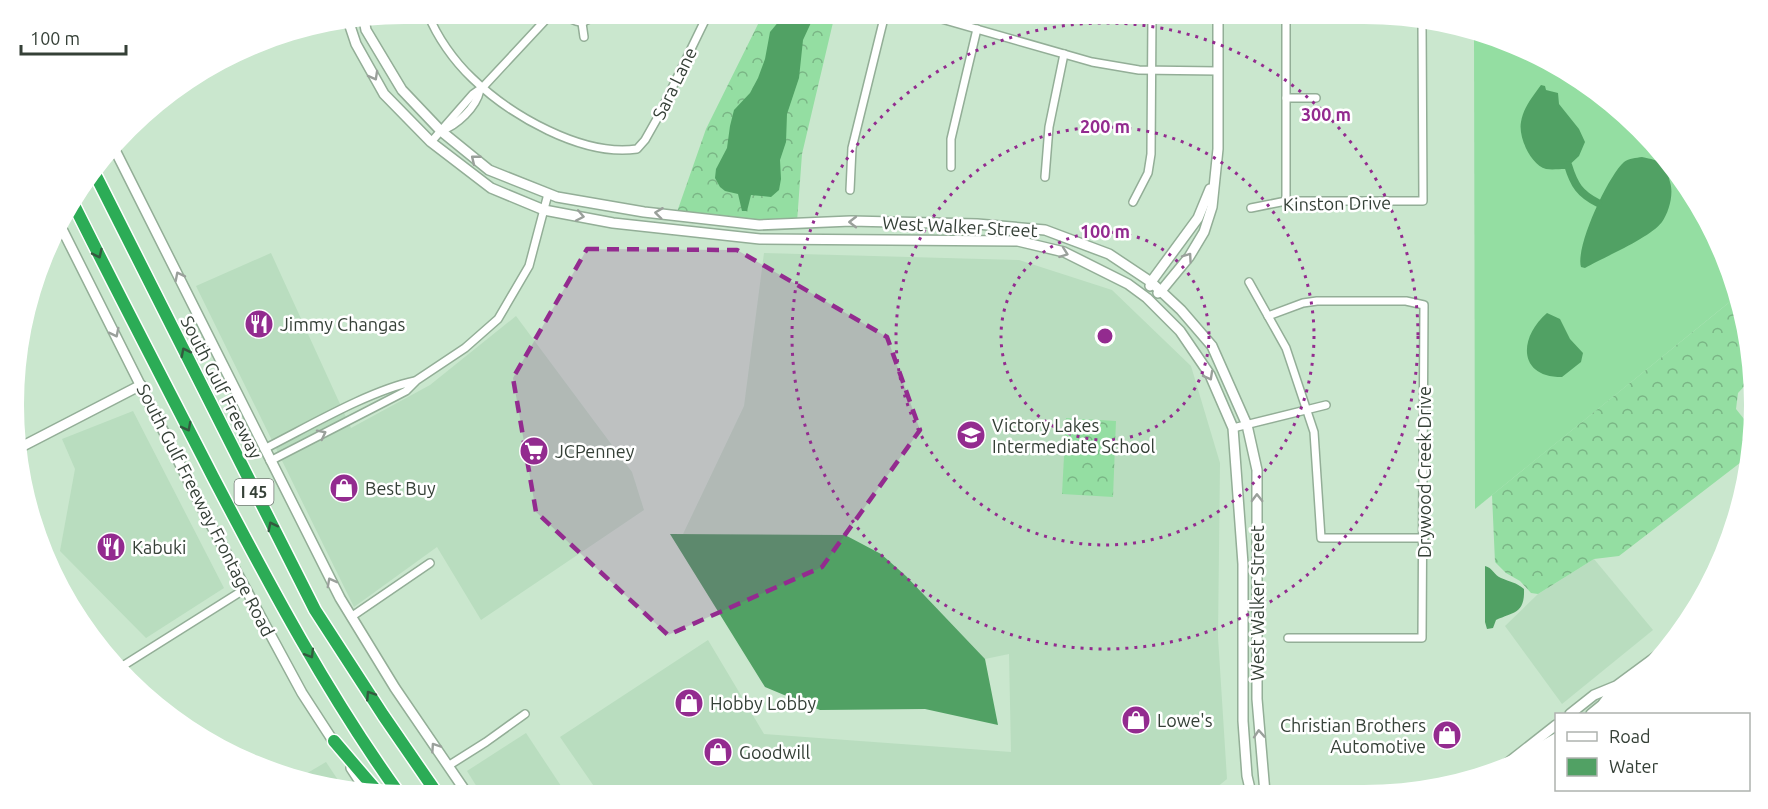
<svg xmlns="http://www.w3.org/2000/svg" width="1768" height="809" font-family="Ubuntu,sans-serif">
  <defs>
    <pattern id="forest-crowns" width="20" height="18" patternUnits="userSpaceOnUse" patternTransform="scale(1.5)"><rect width="20" height="18" fill="#94dea2"/><path d="M2 6a3 3 0 1 1 6 0M12 15a3 3 0 1 1 6 0" fill="none" stroke="#7ab585"/></pattern>
  </defs>
  <rect width="100%" height="100%" fill="#cae7ce"/>
  <g fill="#b9ddbf">
    <path d="M 271,253 L 351,428 L 430,385 L 516,316 L 632,472 L 644,510 L 481,620 L 437,547 L 354,607 L 196,286 Z"/>
    <path d="M 764,253 L 1019,260 L 1112,290 L 1191,366 L 1220,463 L 1218,637 L 1227,779 L 1210,793 L 600,795 L 560,737 L 708,640 L 764,734 L 1011,752 L 1009,654 L 985,659 L 906,576 L 845,535 L 683,534 L 744,406 Z"/>
    <path d="M 133,411 L 224,588 L 146,638 L 60,551 L 75,469 L 62,439 Z"/>
    <path d="M 1594,559 L 1653,630 L 1562,704 L 1505,626 L 1538,594 Z"/>
    <path d="M 526,733 L 567,795 L 482,795 L 467,771 Z"/>
    <path d="M 326,762 L 340,783 L 304,775 Z"/>
  </g>
  <path fill="#94dea2" d="M 1474,36 L 1513,43 L 1580,79 L 1640,128 L 1688,187 L 1725,255 L 1737,296 L 1475,509 Z"/>
  <g fill="url(#forest-crowns)">
    <path d="M 763,14 L 835,14 L 802,154 L 797,222 L 761,222 L 677,212 L 706,129 Z"/>
    <path d="M 1737,296 L 1747,328 L 1752,378 L 1738,393 L 1736,409 L 1752,429 L 1749,456 L 1619,556 L 1594,559 L 1538,594 L 1531,593 L 1520,581 L 1506,573 L 1495,562 L 1492,495 Z"/>
    <path d="M 1066,418 L 1116,421 L 1113,497 L 1062,494 Z"/>
  </g>
  <g fill="#51a164">
    <path d="M 785,14 L 815,14 L 803,40 L 799,78 L 787,114 L 786,142 L 780,160 L 781,179 L 779,190 L 771,197 L 751,195 L 747,211 L 742,211 L 738,194 L 725,191 L 720,187 L 715,178 L 716,169 L 727,148 L 730,126 L 734,110 L 750,93 L 758,78 L 765,59 L 770,32 Z"/>
    <path d="M 1541,85 L 1545,86 L 1546,90 L 1558,93 L 1559,104 L 1579,129 L 1585,142 L 1579,156 L 1565,169 C 1559,169 1552,170 1546,169 C 1531,165 1518,137 1521,122 C 1523,108 1533,96 1541,85 Z"/>
    <path d="M 1642,157 C 1661,161 1665,162 1670,182 C 1674,194 1669,212 1662,222 C 1650,238 1604,257 1585,268 L 1581,267 C 1575,247 1608,176 1624,162 C 1629,158 1636,158 1642,157 Z"/>
    <path d="M 1547,313 L 1560,319 L 1570,339 L 1583,353 L 1581,362 L 1562,377 C 1517,377 1519,337 1547,313 Z"/>
    <path d="M 670,534 L 845,535 L 881,554 L 906,576 L 985,659 L 998,725 L 925,709 L 820,710 L 765,687 Z"/>
    <path d="M 1485,566 C 1493,568 1494,575 1501,578 C 1510,582 1516,582 1524,589 C 1525,614 1513,612 1496,620 L 1493,628 L 1487,629 L 1485,622 Z"/>
  </g>
  <g fill="none" stroke-linecap="round" stroke-linejoin="round">
    <path stroke="#51a164" stroke-width="8" d="M 1568,165 C 1574,185 1580,194 1598,203"/>
    <g stroke="#93ae97" stroke-width="10">
      <g id="street">
        <path d="M 428,14 C 437,37 454,61 472,78 C 510,115 582,157 637,149 L 645,140 L 658,117 L 708,14"/>
        <path d="M 563,14 C 575,22 584,27 594,14"/>
        <path d="M 924,14 L 1092,62 L 1139,70 L 1218,71"/>
        <path d="M 1286,14 L 1286,201"/>
        <path d="M 582,23 L 584,37"/>
        <path d="M 1286,98 L 1316,98"/>
        <path d="M 441,131 C 457,125 476,108 480,90"/>
        <path d="M 431,142 L 473,94 L 483,87 L 551,14"/>
        <path d="M 951,167 L 951,139 L 977,29"/>
        <path d="M 1045,177 L 1049,127 L 1064,54"/>
        <path d="M 850,190 L 852,148 L 885,14"/>
        <path d="M 1133,202 L 1148,173 L 1151,154 L 1152,14"/>
        <path d="M 1251,208 L 1286,201 L 1423,201 L 1422,25"/>
        <path d="M 1249,282 L 1286,348 L 1314,432 L 1321,538 L 1424,538"/>
        <path d="M 1268,316 L 1303,303 L 1317,301 L 1406,301 L 1424,305 L 1422,638 L 1288,638"/>
        <path d="M 1233,428 L 1326,405"/>
        <path d="M 264,449 C 308,427 368,391 415,381"/>
        <path d="M 270,461 L 406,391 L 417,380 L 465,348 L 498,319 L 529,266 L 548,194"/>
        <path d="M 351,617 L 430,563"/>
        <path d="M 121,667 L 245,589"/>
        <path d="M 448,766 L 486,742 L 525,714"/>
      </g>
    </g>
    <g stroke="#93ae97" stroke-width="12">
      <g id="secondary">
        <path d="M 364,20 L 366,30 L 402,90 L 441,131 L 489,170 L 557,197 L 644,212 L 759,225 L 851,221 L 977,224 L 1045,230 L 1109,254 L 1151,282 L 1181,310 L 1212,346 L 1247,425 L 1257,470 L 1257,699 L 1265,793"/>
        <path d="M 349,23 L 356,44 L 384,94 L 431,142 L 491,188 L 544,210 L 613,223 L 760,239 L 1018,241 L 1064,252 L 1128,284 L 1147,298 L 1180,331 L 1210,375 L 1233,428 L 1243,564 L 1243,721 L 1247,776 L 1251,793"/>
        <path d="M 115,150 L 340,598 L 395,688 L 468,795"/>
        <path d="M 60,225 L 203,510 L 302,693 L 337,747"/>
        <path d="M 1150,286 L 1151,282 L 1198,218 L 1210,189"/>
        <path d="M 1158,293 L 1161,291 L 1189,257 L 1204,232 L 1212,207 L 1218,149 L 1218,14"/>
        <path d="M 21,447 L 141,385"/>
        <path d="M 1570,714 L 1594,695 L 1616,686 L 1673,644"/>
        <path d="M 1591,714 L 1602,705 L 1615,688"/>
        <path d="M 351,768 L 364,788"/>
        <path d="M 1500,769 L 1556,725"/>
      </g>
    </g>
    <g stroke="#fff" stroke-width="15">
      <g id="highway">
        <path d="M 95,174 L 315,610 L 383,715 L 438,795"/>
        <path d="M 72,201 C 118,294 166,385 213,477 C 270,586 328,695 400,795"/>
        <path d="M 334,741 L 376,790"/>
      </g>
    </g>
    <use href="#street" stroke="#fff" stroke-width="7"/>
    <use href="#secondary" stroke="#fff" stroke-width="9"/>
    <use href="#highway" stroke="#2cac56" stroke-width="12"/>
  </g>
  <defs><path id="oneway-chevron" d="M-2-3.5L2.5 0L-2 3.5" fill="none" stroke-width="1.6" stroke-linecap="round" stroke-linejoin="round" transform="scale(1.5)"/></defs>
  <g stroke="#9aa09b">
    <use href="#oneway-chevron" transform="translate(374 76) rotate(61)"/>
    <use href="#oneway-chevron" transform="translate(475 159) rotate(-141)"/>
    <use href="#oneway-chevron" transform="translate(659 213) rotate(-173)"/>
    <use href="#oneway-chevron" transform="translate(580 216) rotate(11)"/>
    <use href="#oneway-chevron" transform="translate(853 222) rotate(180)"/>
    <use href="#oneway-chevron" transform="translate(1064 253) rotate(20)"/>
    <use href="#oneway-chevron" transform="translate(1188 257) rotate(-55)"/>
    <use href="#oneway-chevron" transform="translate(179 276) rotate(-117)"/>
    <use href="#oneway-chevron" transform="translate(115 333) rotate(63)"/>
    <use href="#oneway-chevron" transform="translate(1209 376) rotate(61)"/>
    <use href="#oneway-chevron" transform="translate(322 434) rotate(-27)"/>
    <use href="#oneway-chevron" transform="translate(1257 498) rotate(-91)"/>
    <use href="#oneway-chevron" transform="translate(331 582) rotate(-118)"/>
    <use href="#oneway-chevron" transform="translate(1259 734) rotate(-94)"/>
    <use href="#oneway-chevron" transform="translate(435 747) rotate(-124)"/>
  </g>
  <g stroke="#335b3f">
    <use href="#oneway-chevron" transform="translate(98 254) rotate(64)"/>
    <use href="#oneway-chevron" transform="translate(185 352) rotate(-117)"/>
    <use href="#oneway-chevron" transform="translate(187 427) rotate(62)"/>
    <use href="#oneway-chevron" transform="translate(272 526) rotate(-117)"/>
    <use href="#oneway-chevron" transform="translate(310 654) rotate(59)"/>
    <use href="#oneway-chevron" transform="translate(370 695) rotate(-123)"/>
  </g>
  <path fill="#932b8f" fill-opacity="0.2" stroke="#932b8f" stroke-width="4.5" stroke-dasharray="12 8" stroke-linejoin="round" d="M 587,249 L 737,250 L 887,337 L 920,430 L 822,567 L 668,635 L 536,512 L 513,378 Z"/>
  <g fill="none" stroke="#932b8f" stroke-width="3" stroke-dasharray="3 6">
    <circle cx="1105" cy="336" r="104"/>
    <circle cx="1105" cy="336" r="209"/>
    <circle cx="1105" cy="336" r="313"/>
  </g>
  <defs>
    <g id="restaurant-disc" transform="scale(1.5)"><circle r="9.5" fill="#932b8f" stroke="#fff"/><path d="M-5-6h1v4h1v-4h1v4h1v-4h1v5L-1.5 .5V6h-2V.5L-5-1ZM5-6V6H3V1.5H1.5Q1.5-4 5-6Z" fill="#fff"/></g>
    <g id="school-disc" transform="scale(1.5)"><circle r="9.5" fill="#932b8f" stroke="#fff"/><path d="M0-5L7-2L0 1L-7-2ZM-4 1L0 2.5L4 1V4Q0 6-4 4Z" fill="#fff"/></g>
    <g id="supermarket-disc" transform="scale(1.5)"><circle r="9.5" fill="#932b8f" stroke="#fff"/><path d="M-6-5.5h2.5l.6 2H6L4.5 2H-2.5L-4.4-4H-6ZM-1.5 3.2a1.3 1.3 0 1 0 .1 0ZM3 3.2a1.3 1.3 0 1 0 .1 0Z" fill="#fff"/></g>
    <g id="shop-disc" transform="scale(1.5)"><circle r="9.5" fill="#932b8f" stroke="#fff"/><path d="M-5-2.5h2.3a2.7 3.5 0 0 1 5.4 0H5L5.5 6h-11ZM-1.5-2.5h3a1.5 2.3 0 0 0-3 0Z" fill="#fff"/></g>
  </defs>
  <g fill-rule="evenodd">
    <use href="#restaurant-disc" x="259" y="324"/>
    <use href="#school-disc" x="971" y="435"/>
    <use href="#supermarket-disc" x="534" y="451"/>
    <use href="#shop-disc" x="344" y="488"/>
    <use href="#restaurant-disc" x="111" y="547"/>
    <use href="#shop-disc" x="689" y="703"/>
    <use href="#shop-disc" x="1136" y="720"/>
    <use href="#shop-disc" x="1447" y="735"/>
    <use href="#shop-disc" x="718" y="752"/>
  </g>
  <g text-anchor="middle" dominant-baseline="central" stroke-width="5" stroke-linejoin="round" paint-order="stroke">
    <rect fill="#fff" stroke="#727973" stroke-width="1.5" x="234.5" y="479" width="39" height="26" rx="4.5"/>
    <g font-size="16" font-weight="bold" fill="#354037">
      <text x="254" y="492">I 45</text>
    </g>
    <g font-size="18" fill="#354037" stroke="#fff">
      <text transform="translate(674 83) rotate(-64)">Sara Lane</text>
      <text transform="translate(1337 203) rotate(-1)">Kinston Drive</text>
      <text transform="translate(960 226) rotate(3)">West Walker Street</text>
      <text transform="translate(222 387) rotate(63)">South Gulf Freeway</text>
      <text transform="translate(1424 472) rotate(-90)">Drywood Creek Drive</text>
      <text transform="translate(206 510) rotate(63)">South Gulf Freeway Frontage Road</text>
      <text transform="translate(1257 603) rotate(-90)">West Walker Street</text>
    </g>
    <g font-size="18" fill="#354037" stroke="#fff" text-anchor="start">
      <text x="280" y="324">Jimmy Changas</text>
      <text x="992" y="425">Victory Lakes<tspan x="992" dy="21">Intermediate School</tspan></text>
      <text x="555" y="451">JCPenney</text>
      <text x="365" y="488">Best Buy</text>
      <text x="132" y="547">Kabuki</text>
      <text x="710" y="703">Hobby Lobby</text>
      <text x="1157" y="720">Lowe's</text>
      <text x="1426" y="725" text-anchor="end">Christian Brothers<tspan x="1426" dy="21">Automotive</tspan></text>
      <text x="739" y="752">Goodwill</text>
    </g>
  </g>
  <path d="M0 0H1768V809H0ZM404 24H1364A380 380 0 0 1 1744 404V405A380 380 0 0 1 1364 785H404A380 380 0 0 1 24 405V404A380 380 0 0 1 404 24Z" fill="#fff" fill-rule="evenodd"/>
  <circle cx="1105" cy="336" r="9" fill="#932b8f" stroke="#fff" stroke-width="3"/>
  <g font-size="18" text-anchor="middle" font-weight="bold" fill="#932b8f" stroke="#fff" stroke-width="5" stroke-linejoin="round" paint-order="stroke">
    <text x="1326" y="121">300 m</text>
    <text x="1105" y="133">200 m</text>
    <text x="1105" y="238">100 m</text>
  </g>
  <rect x="1555" y="713" width="195" height="78" fill="#ffffff" stroke="#aeb3af" stroke-width="1.5"/>
  <rect x="1567" y="732" width="30" height="9" fill="#ffffff" stroke="#aeb3af" stroke-width="1.5"/>
  <text x="1609" y="743" font-size="18" fill="#354037">Road</text>
  <rect x="1567" y="758" width="30" height="18" fill="#51a164" stroke="#aeb3af" stroke-width="1.5"/>
  <text x="1609" y="773" font-size="18" fill="#354037">Water</text>
  <path d="M21 45v9h105v-9" fill="none" stroke="#354037" stroke-width="3"/>
  <text x="30" y="45" font-size="18" fill="#354037" stroke="#ffffff" stroke-width="4.5" paint-order="stroke">100 m</text>
</svg>
